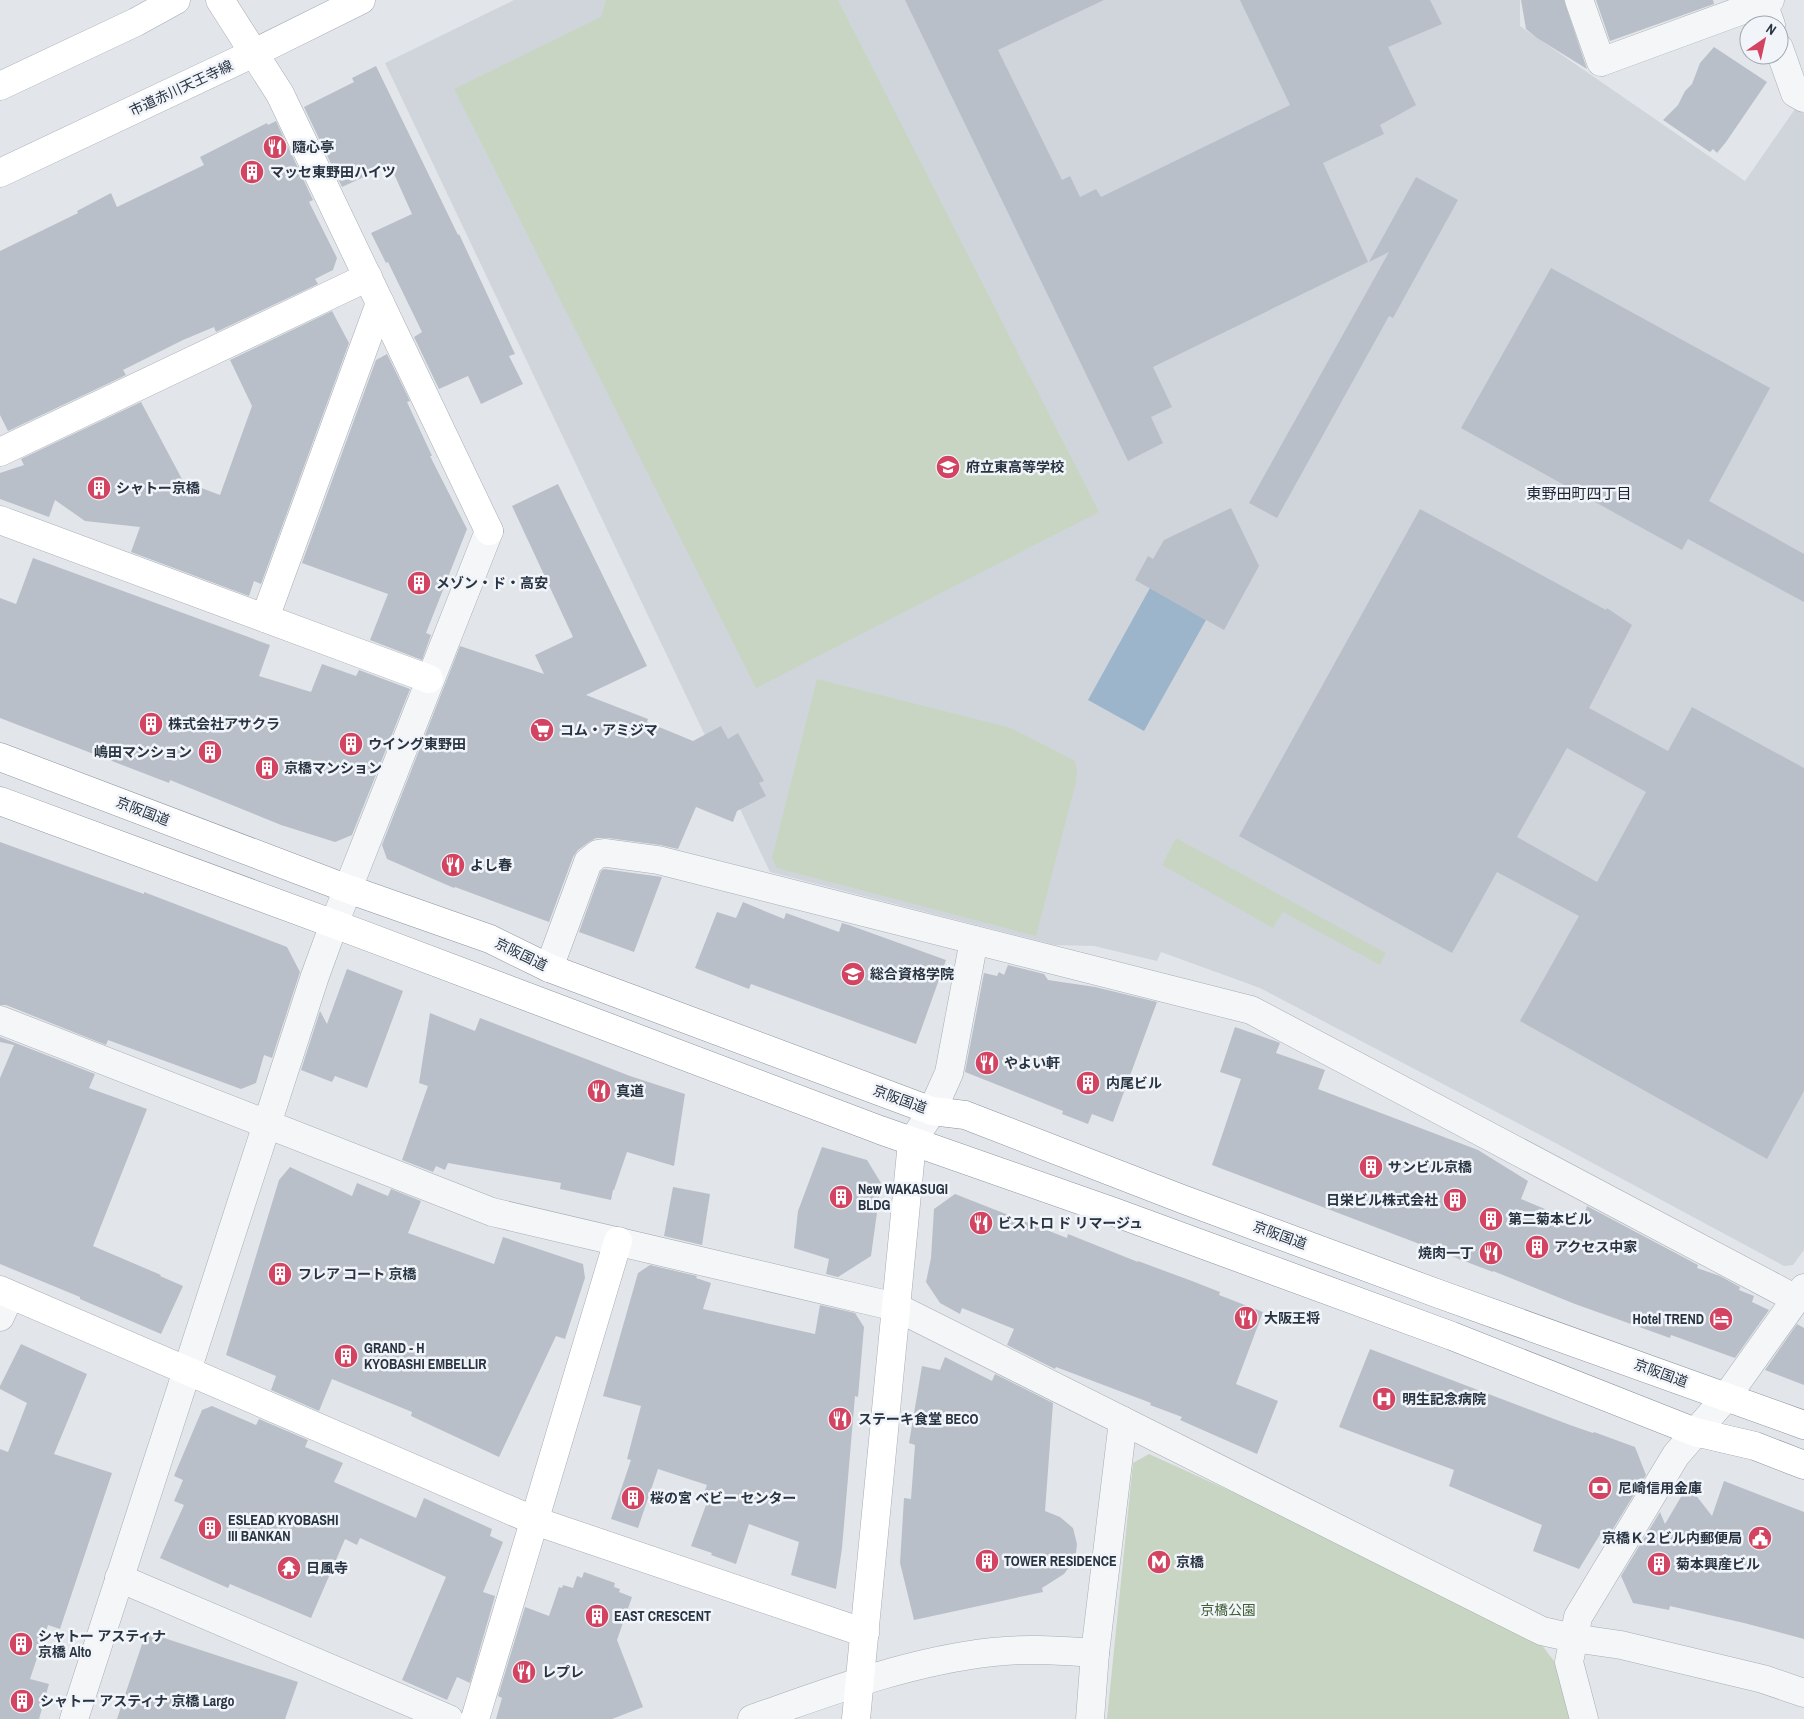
<svg xmlns="http://www.w3.org/2000/svg" width="1804" height="1719" font-family="'Archivo Narrow','Noto Sans JP',sans-serif">
  <rect width="100%" height="100%" fill="#e2e6ea"/>
  <path fill="#d0d5dc" d="M 514,0 L 1520,0 L 1520,26 L 1745,181 L 1795,109 L 1804,114 L 1804,1250 L 1793,1265 L 1784,1266 L 1548,1139 L 1260,988 L 1161,952 L 1157,961 L 1094,946 L 1055,945 L 770,872 L 385,63 Z"/>
  <g fill="#c8d5c2">
    <path d="M 606,0 L 838,0 L 1099,512 L 756,688 L 454,89 L 601,17 Z"/>
    <path d="M 817,679 L 1011,728 L 1075,761 L 1077,771 L 1076,782 L 1036,936 L 777,868 L 772,858 Z"/>
    <path d="M 1176,838 L 1386,953 L 1380,965 L 1283,912 L 1273,928 L 1162,865 Z"/>
    <path d="M 1149,1454 L 1283,1515 L 1541,1644 L 1554,1661 L 1570,1719 L 1107,1719 L 1133,1463 Z"/>
  </g>
  <path fill="#9cb5cb" d="M 1150,588 L 1206,620 L 1144,731 L 1088,700 Z"/>
  <g fill="#b9bfc8" fill-rule="evenodd">
    <path d="M 905,0 L 1104,0 L 998,50 L 1062,180 L 1070,176 L 1080,197 L 1096,189 L 1101,197 L 1290,105 L 1240,0 L 1430,0 L 1442,24 L 1388,47 L 1416,105 L 1380,125 L 1384,134 L 1323,163 L 1368,262 L 1153,367 L 1172,407 L 1151,417 L 1163,443 L 1128,461 Z"/>
    <path d="M 1521,0 L 1564,0 L 1587,69 L 1537,38 L 1526,29 Z"/>
    <path d="M 1596,0 L 1713,0 L 1714,4 L 1610,41 Z"/>
    <path d="M 1714,47 L 1767,82 L 1726,142 L 1717,153 L 1713,149 L 1710,152 L 1663,120 L 1678,105 L 1685,91 L 1692,84 L 1700,63 Z"/>
    <path d="M 376,66 L 458,235 L 459,234 L 515,354 L 509,356 L 523,384 L 481,404 L 468,376 L 439,389 L 414,337 L 422,332 L 388,262 L 386,263 L 371,233 L 412,214 L 390,165 L 342,187 L 304,107 L 354,82 L 352,78 Z"/>
    <path d="M 276,121 L 313,200 L 309,202 L 337,258 L 333,270 L 315,279 L 318,284 L 216,332 L 214,327 L 183,340 L 123,370 L 126,375 L 8,431 L 0,415 L 0,251 L 78,213 L 77,211 L 111,193 L 117,207 L 204,165 L 200,157 L 267,123 L 268,125 Z"/>
    <path d="M 1416,177 L 1458,200 L 1393,318 L 1389,316 L 1277,518 L 1249,503 L 1389,252 L 1369,262 Z"/>
    <path d="M 1551,268 L 1770,388 L 1709,501 L 1804,554 L 1804,602 L 1688,539 L 1682,550 L 1461,428 Z"/>
    <path d="M 332,311 L 349,343 L 261,584 L 254,581 L 249,596 L 131,552 L 140,527 L 85,521 L 55,500 L 49,517 L 0,499 L 0,473 L 24,465 L 21,459 L 141,402 L 183,481 L 220,495 L 252,406 L 230,360 Z"/>
    <path d="M 387,354 L 410,401 L 407,402 L 432,456 L 430,456 L 467,529 L 426,633 L 431,635 L 422,660 L 370,640 L 388,594 L 302,563 L 376,360 Z"/>
    <path d="M 558,484 L 647,666 L 586,695 L 648,719 L 647,722 L 693,741 L 721,726 L 728,739 L 738,733 L 764,781 L 759,783 L 766,796 L 737,811 L 733,822 L 696,807 L 678,849 L 660,845 L 608,838 L 596,838 L 589,842 L 578,850 L 573,857 L 549,922 L 455,887 L 454,888 L 387,859 L 382,845 L 460,646 L 544,674 L 535,655 L 573,637 L 512,506 Z"/>
    <path d="M 1231,508 L 1259,566 L 1224,630 L 1135,580 L 1148,556 L 1153,559 L 1164,540 Z"/>
    <path d="M 1420,509 L 1606,610 L 1607,608 L 1632,625 L 1589,708 L 1668,751 L 1692,707 L 1804,768 L 1804,1091 L 1767,1159 L 1520,1021 L 1579,916 L 1497,872 L 1452,953 L 1239,836 ZM 1567,748 L 1646,792 L 1597,882 L 1517,837 Z"/>
    <path d="M 33,558 L 270,645 L 259,676 L 311,692 L 322,664 L 356,676 L 359,670 L 410,689 L 352,835 L 335,842 L 281,825 L 170,780 L 169,783 L 0,718 L 0,598 L 16,604 Z"/>
    <path d="M 0,842 L 144,894 L 144,892 L 287,947 L 300,972 L 272,1058 L 264,1055 L 256,1083 L 241,1089 L 108,1040 L 106,1045 L 6,1005 L 0,1005 Z"/>
    <path d="M 604,869 L 662,877 L 634,952 L 579,932 L 601,871 Z"/>
    <path d="M 743,902 L 784,919 L 786,913 L 839,932 L 842,923 L 849,925 L 946,960 L 916,1044 L 751,984 L 749,989 L 695,968 L 717,912 L 736,918 Z"/>
    <path d="M 1008,965 L 1044,974 L 1048,980 L 1095,987 L 1157,1002 L 1113,1122 L 1092,1114 L 1088,1124 L 1062,1114 L 1063,1111 L 965,1072 L 984,973 L 997,976 L 999,972 L 1004,975 Z"/>
    <path d="M 347,969 L 403,991 L 367,1088 L 335,1076 L 332,1082 L 301,1070 L 320,1011 L 327,1024 Z"/>
    <path d="M 430,1013 L 475,1031 L 480,1018 L 630,1076 L 685,1094 L 674,1166 L 627,1152 L 614,1190 L 613,1190 L 611,1200 L 560,1189 L 561,1183 L 448,1163 L 445,1170 L 436,1166 L 433,1172 L 402,1160 L 428,1086 L 419,1083 Z"/>
    <path d="M 1235,1027 L 1278,1042 L 1280,1043 L 1276,1053 L 1325,1070 L 1318,1089 L 1478,1150 L 1528,1181 L 1521,1199 L 1581,1224 L 1587,1206 L 1698,1265 L 1697,1268 L 1720,1276 L 1740,1287 L 1739,1290 L 1754,1296 L 1752,1302 L 1769,1310 L 1735,1358 L 1671,1335 L 1670,1338 L 1575,1304 L 1493,1271 L 1493,1272 L 1212,1165 L 1241,1079 L 1220,1072 Z"/>
    <path d="M 0,1037 L 95,1074 L 89,1088 L 147,1109 L 93,1246 L 161,1275 L 160,1276 L 183,1286 L 161,1334 L 80,1299 L 80,1297 L 0,1264 L 0,1078 L 14,1045 L 0,1042 Z"/>
    <path d="M 822,1147 L 867,1160 L 881,1183 L 871,1256 L 838,1277 L 826,1274 L 829,1259 L 794,1248 L 798,1211 Z"/>
    <path d="M 290,1167 L 352,1196 L 357,1183 L 388,1196 L 391,1189 L 421,1201 L 408,1233 L 494,1264 L 503,1237 L 583,1264 L 585,1278 L 565,1339 L 556,1336 L 499,1457 L 411,1416 L 412,1412 L 332,1379 L 319,1411 L 271,1390 L 276,1376 L 226,1355 L 279,1180 Z"/>
    <path d="M 673,1187 L 710,1194 L 702,1245 L 664,1236 Z"/>
    <path d="M 955,1194 L 1067,1238 L 1068,1234 L 1138,1262 L 1138,1261 L 1192,1281 L 1220,1292 L 1219,1295 L 1263,1312 L 1236,1384 L 1278,1401 L 1257,1454 L 1180,1420 L 1182,1417 L 1150,1405 L 1151,1403 L 1056,1367 L 1055,1369 L 1007,1345 L 1014,1329 L 962,1308 L 960,1314 L 940,1303 L 926,1282 L 931,1258 L 934,1209 Z"/>
    <path d="M 650,1265 L 697,1276 L 696,1278 L 711,1283 L 703,1309 L 815,1334 L 820,1305 L 855,1313 L 864,1327 L 858,1397 L 855,1396 L 842,1548 L 836,1589 L 791,1575 L 799,1542 L 749,1524 L 736,1564 L 711,1555 L 712,1553 L 691,1546 L 710,1494 L 704,1493 L 707,1485 L 658,1469 L 638,1528 L 611,1519 L 631,1460 L 627,1459 L 641,1406 L 603,1396 L 638,1273 Z"/>
    <path d="M 1797,1324 L 1804,1328 L 1804,1385 L 1765,1370 Z"/>
    <path d="M 21,1344 L 87,1374 L 54,1454 L 112,1473 L 60,1629 L 48,1625 L 30,1679 L 49,1684 L 39,1719 L 0,1719 L 0,1449 L 8,1452 L 27,1403 L 0,1389 L 0,1386 Z"/>
    <path d="M 1370,1349 L 1570,1425 L 1593,1433 L 1594,1432 L 1635,1447 L 1646,1475 L 1605,1542 L 1601,1533 L 1579,1569 L 1533,1551 L 1542,1525 L 1449,1486 L 1454,1470 L 1339,1427 Z"/>
    <path d="M 945,1357 L 992,1381 L 995,1374 L 1053,1403 L 1045,1511 L 1060,1517 L 1073,1528 L 1077,1544 L 1076,1553 L 1070,1566 L 1064,1574 L 1042,1588 L 1043,1592 L 914,1620 L 900,1563 L 904,1498 L 911,1499 L 915,1445 L 909,1443 L 922,1366 L 940,1370 Z"/>
    <path d="M 212,1406 L 256,1425 L 259,1419 L 308,1440 L 305,1447 L 343,1463 L 334,1482 L 416,1518 L 424,1498 L 492,1529 L 490,1536 L 503,1542 L 483,1592 L 495,1596 L 470,1683 L 457,1677 L 447,1700 L 402,1680 L 446,1577 L 360,1538 L 357,1545 L 345,1539 L 311,1618 L 230,1584 L 228,1588 L 160,1558 L 184,1505 L 174,1501 L 183,1480 L 174,1476 L 202,1410 Z"/>
    <path d="M 1724,1481 L 1804,1512 L 1804,1639 L 1744,1623 L 1670,1606 L 1669,1610 L 1633,1603 L 1621,1576 L 1660,1512 L 1665,1524 L 1688,1485 L 1712,1516 Z"/>
    <path d="M 584,1572 L 615,1583 L 614,1587 L 620,1589 L 619,1592 L 632,1597 L 617,1640 L 643,1707 L 612,1719 L 496,1719 L 502,1698 L 498,1696 L 525,1607 L 549,1616 L 559,1587 L 562,1588 L 563,1585 L 573,1588 L 577,1576 L 582,1578 Z"/>
    <path d="M 146,1632 L 298,1682 L 285,1719 L 117,1719 Z"/>
  </g>
  <g fill="none" stroke-linecap="round" stroke-linejoin="round">
    <g stroke="#a7adb5" stroke-width="29">
      <g id="street">
        <path d="M 1579,0 L 1601,62 L 1770,0"/>
        <path d="M 1763,3 L 1771,25"/>
        <path d="M 1779,48 L 1795,93 L 1804,98"/>
        <path d="M 549,968 L 588,862 L 598,854 L 606,853 L 658,860 L 1251,1010 L 1796,1299"/>
        <path d="M 0,1020 L 492,1212 L 896,1307 L 1542,1631 L 1573,1638 L 1621,1645 L 1763,1679 L 1804,1693"/>
        <path d="M 912,1142 L 932,1111 L 949,1073 L 974,940"/>
        <path d="M 0,1317 L 10,1295"/>
        <path d="M 119,1578 L 449,1719"/>
        <path d="M 74,1719 L 315,976 L 334,924 L 489,531"/>
        <path d="M 752,1719 C 831,1691 910,1661 993,1652 C 1027,1648 1062,1651 1095,1653"/>
        <path d="M 1090,1719 L 1095,1653 L 1123,1421"/>
        <path d="M 1584,1719 L 1569,1662 L 1578,1617 L 1676,1455 L 1727,1396 L 1804,1288"/>
      </g>
    </g>
    <g stroke="#a7adb5" stroke-width="29">
      <g id="secondary">
        <path d="M 220,0 L 280,94 L 489,531"/>
        <path d="M 0,452 L 368,277"/>
        <path d="M 0,520 L 429,679"/>
        <path d="M 265,618 L 380,303"/>
        <path d="M 0,1290 L 535,1521 L 865,1633"/>
        <path d="M 475,1719 L 618,1241"/>
        <path d="M 856,1719 L 912,1142"/>
      </g>
    </g>
    <g stroke="#a1aab6" stroke-width="29">
      <g id="primary">
        <path d="M 0,86 L 136,22 L 176,0"/>
        <path d="M 0,173 L 254,53 L 361,0"/>
      </g>
    </g>
    <g stroke="#8994a1" stroke-width="29">
      <g id="highway">
        <path d="M 0,757 L 348,889 L 490,939 L 549,968 L 932,1111 L 965,1115 L 1182,1199 L 1439,1294 L 1804,1425"/>
        <path d="M 0,801 L 361,934 L 880,1130 L 1114,1212 L 1452,1336 L 1695,1432 L 1755,1446 L 1804,1465"/>
      </g>
    </g>
    <use href="#street" stroke="#f4f6f8" stroke-width="28"/>
    <use href="#secondary" stroke="#fff" stroke-width="28"/>
    <use href="#primary" stroke="#fff" stroke-width="28"/>
    <use href="#highway" stroke="#fff" stroke-width="28"/>
  </g>
  <defs>
    <g id="restaurant-disc" transform="scale(1.25)"><circle r="9.5" fill="#d24461" stroke="#f1f4f8"/><path d="M-5-6h1v4h1v-4h1v4h1v-4h1v5L-1.5 .5V6h-2V.5L-5-1ZM5-6V6H3V1.5H1.5Q1.5-4 5-6Z" fill="#fff"/></g>
    <g id="building-disc" transform="scale(1.25)"><circle r="9.5" fill="#d24461" stroke="#f1f4f8"/><path d="M-4-6H4V6H1V3H-1V6H-4ZM-2.5-4.3h1.7v1.8h-1.7ZM.8-4.3h1.7v1.8H.8ZM-2.5-1h1.7V.8h-1.7ZM.8-1h1.7V.8H.8Z" fill="#fff"/></g>
    <g id="school-disc" transform="scale(1.25)"><circle r="9.5" fill="#d24461" stroke="#f1f4f8"/><path d="M0-5L7-2L0 1L-7-2ZM-4 1L0 2.5L4 1V4Q0 6-4 4Z" fill="#fff"/></g>
    <g id="supermarket-disc" transform="scale(1.25)"><circle r="9.5" fill="#d24461" stroke="#f1f4f8"/><path d="M-6-5.5h2.5l.6 2H6L4.5 2H-2.5L-4.4-4H-6ZM-1.5 3.2a1.3 1.3 0 1 0 .1 0ZM3 3.2a1.3 1.3 0 1 0 .1 0Z" fill="#fff"/></g>
    <g id="university-disc" transform="scale(1.25)"><circle r="9.5" fill="#d24461" stroke="#f1f4f8"/><path d="M0-5L7-2L0 1L-7-2ZM-4 1L0 2.5L4 1V4Q0 6-4 4Z" fill="#fff"/></g>
    <g id="hotel-disc" transform="scale(1.25)"><circle r="9.5" fill="#d24461" stroke="#f1f4f8"/><path d="M-6-4.5h1.5V1H6V5H4.5V3h-9V5H-6ZM-4 0a1.8 1.8 0 1 1 3.6 0ZM.5 0V-2.5h3Q6-2.5 6 0Z" fill="#fff"/></g>
    <g id="hospital-disc" transform="scale(1.25)"><circle r="9.5" fill="#d24461" stroke="#f1f4f8"/><path d="M-5-5h3v3.5h4V-5h3V5h-3V1.5h-4V5h-3Z" fill="#fff"/></g>
    <g id="bank-disc" transform="scale(1.25)"><circle r="9.5" fill="#d24461" stroke="#f1f4f8"/><path d="M-6-4H6V4H-6ZM0-2.3a2.3 2.3 0 1 0 0 4.6a2.3 2.3 0 1 0 0-4.6Z" fill="#fff"/></g>
    <g id="civic-disc" transform="scale(1.25)"><circle r="9.5" fill="#d24461" stroke="#f1f4f8"/><path d="M-.6-6.5H3V-4.5H.6V-3L4-1V1h2V6H-6V1h2V-1L-.6-3ZM-1.2 2.5V6h2.4V2.5Z" fill="#fff"/></g>
    <g id="metro-disc" transform="scale(1.25)"><circle r="9.5" fill="#d24461" stroke="#f1f4f8"/><path d="M-5.5 5V-5H-3L0 0L3-5H5.5V5H3V-.5L0 4L-3-.5V5Z" fill="#fff"/></g>
    <g id="temple-disc" transform="scale(1.25)"><circle r="9.5" fill="#d24461" stroke="#f1f4f8"/><path d="M0-6L5-2H3V0L6.5 2.5H4V6H1.5V3h-3V6H-4V2.5H-6.5L-3 0V-2H-5Z" fill="#fff"/></g>
  </defs>
  <g fill-rule="evenodd">
    <use href="#restaurant-disc" x="275" y="147"/>
    <use href="#building-disc" x="252" y="172"/>
    <use href="#school-disc" x="948" y="467"/>
    <use href="#building-disc" x="99" y="488"/>
    <use href="#building-disc" x="419" y="583"/>
    <use href="#building-disc" x="151" y="724"/>
    <use href="#supermarket-disc" x="542" y="730"/>
    <use href="#building-disc" x="351" y="744"/>
    <use href="#building-disc" x="210" y="752"/>
    <use href="#building-disc" x="267" y="768"/>
    <use href="#restaurant-disc" x="453" y="865"/>
    <use href="#university-disc" x="853" y="974"/>
    <use href="#restaurant-disc" x="987" y="1063"/>
    <use href="#building-disc" x="1088" y="1083"/>
    <use href="#restaurant-disc" x="599" y="1091"/>
    <use href="#building-disc" x="1371" y="1167"/>
    <use href="#building-disc" x="841" y="1197"/>
    <use href="#building-disc" x="1455" y="1200"/>
    <use href="#building-disc" x="1491" y="1219"/>
    <use href="#restaurant-disc" x="981" y="1223"/>
    <use href="#building-disc" x="1537" y="1247"/>
    <use href="#restaurant-disc" x="1491" y="1253"/>
    <use href="#building-disc" x="280" y="1274"/>
    <use href="#restaurant-disc" x="1246" y="1318"/>
    <use href="#hotel-disc" x="1721" y="1319"/>
    <use href="#building-disc" x="346" y="1356"/>
    <use href="#hospital-disc" x="1384" y="1399"/>
    <use href="#restaurant-disc" x="840" y="1419"/>
    <use href="#bank-disc" x="1600" y="1488"/>
    <use href="#building-disc" x="633" y="1498"/>
    <use href="#building-disc" x="210" y="1528"/>
    <use href="#civic-disc" x="1760" y="1538"/>
    <use href="#building-disc" x="987" y="1561"/>
    <use href="#metro-disc" x="1159" y="1562"/>
    <use href="#building-disc" x="1659" y="1564"/>
    <use href="#temple-disc" x="289" y="1568"/>
    <use href="#building-disc" x="597" y="1616"/>
    <use href="#building-disc" x="21" y="1644"/>
    <use href="#restaurant-disc" x="524" y="1672"/>
    <use href="#building-disc" x="22" y="1701"/>
  </g>
  <g text-anchor="middle" dominant-baseline="central" stroke-width="5" stroke-linejoin="round" paint-order="stroke">
    <g font-size="14" fill="#293443" stroke="#f1f4f8">
      <text transform="translate(181 88) rotate(-25)">市道赤川天王寺線</text>
      <text transform="translate(143 811) rotate(21)">京阪国道</text>
      <text transform="translate(521 954) rotate(26)">京阪国道</text>
      <text transform="translate(900 1099) rotate(20)">京阪国道</text>
      <text transform="translate(1280 1235) rotate(20)">京阪国道</text>
      <text transform="translate(1661 1373) rotate(20)">京阪国道</text>
    </g>
    <g font-size="14" font-weight="bold" fill="#293443" stroke="#f1f4f8" text-anchor="start">
      <text x="292" y="147">隨心亭</text>
      <text x="270" y="172">マッセ東野田ハイツ</text>
      <text x="966" y="467">府立東高等学校</text>
      <text x="116" y="488">シャトー京橋</text>
      <text x="436" y="583">メゾン・ド・高安</text>
      <text x="168" y="724">株式会社アサクラ</text>
      <text x="560" y="730">コム・アミジマ</text>
      <text x="368" y="744">ウイング東野田</text>
      <text x="192" y="752" text-anchor="end">嶋田マンション</text>
      <text x="284" y="768">京橋マンション</text>
      <text x="470" y="865">よし春</text>
      <text x="870" y="974">総合資格学院</text>
      <text x="1004" y="1063">やよい軒</text>
      <text x="1106" y="1083">内尾ビル</text>
      <text x="616" y="1091">真道</text>
      <text x="1388" y="1167">サンビル京橋</text>
      <text x="858" y="1189">New WAKASUGI<tspan x="858" dy="16">BLDG</tspan></text>
      <text x="1438" y="1200" text-anchor="end">日栄ビル株式会社</text>
      <text x="1508" y="1219">第二菊本ビル</text>
      <text x="998" y="1223">ビストロ ド リマージュ</text>
      <text x="1554" y="1247">アクセス中家</text>
      <text x="1474" y="1253" text-anchor="end">焼肉一丁</text>
      <text x="298" y="1274">フレア コート 京橋</text>
      <text x="1264" y="1318">大阪王将</text>
      <text x="1704" y="1319" text-anchor="end">Hotel TREND</text>
      <text x="364" y="1348">GRAND - H<tspan x="364" dy="16">KYOBASHI EMBELLIR</tspan></text>
      <text x="1402" y="1399">明生記念病院</text>
      <text x="858" y="1419">ステーキ食堂 BECO</text>
      <text x="1618" y="1488">尼崎信用金庫</text>
      <text x="650" y="1498">桜の宮 ベビー センター</text>
      <text x="228" y="1520">ESLEAD KYOBASHI<tspan x="228" dy="16">III BANKAN</tspan></text>
      <text x="1742" y="1538" text-anchor="end">京橋Ｋ２ビル内郵便局</text>
      <text x="1004" y="1561">TOWER RESIDENCE</text>
      <text x="1176" y="1562">京橋</text>
      <text x="1676" y="1564">菊本興産ビル</text>
      <text x="306" y="1568">日風寺</text>
      <text x="614" y="1616">EAST CRESCENT</text>
      <text x="38" y="1636">シャトー アスティナ<tspan x="38" dy="16">京橋 Alto</tspan></text>
      <text x="542" y="1672">レプレ</text>
      <text x="40" y="1701">シャトー アスティナ 京橋 Largo</text>
    </g>
    <g font-size="14" fill="#405f36" stroke="#f1f4f8">
      <text x="1228" y="1610">京橋公園</text>
    </g>
    <g font-size="15" fill="#1b2534" stroke="#f1f4f8">
      <text x="1579" y="493">東野田町四丁目</text>
    </g>
  </g>
  <g transform="translate(1764 40) rotate(34)"><circle r="24" fill="#f1f4f8" stroke="#a1a7b0"/>
  <path d="M0-4L9 19L0 12L-9 19Z" fill="#d24461"/>
  <text y="-8" font-size="14" font-weight="bold" text-anchor="middle" fill="#293443">N</text>
  </g>
</svg>
